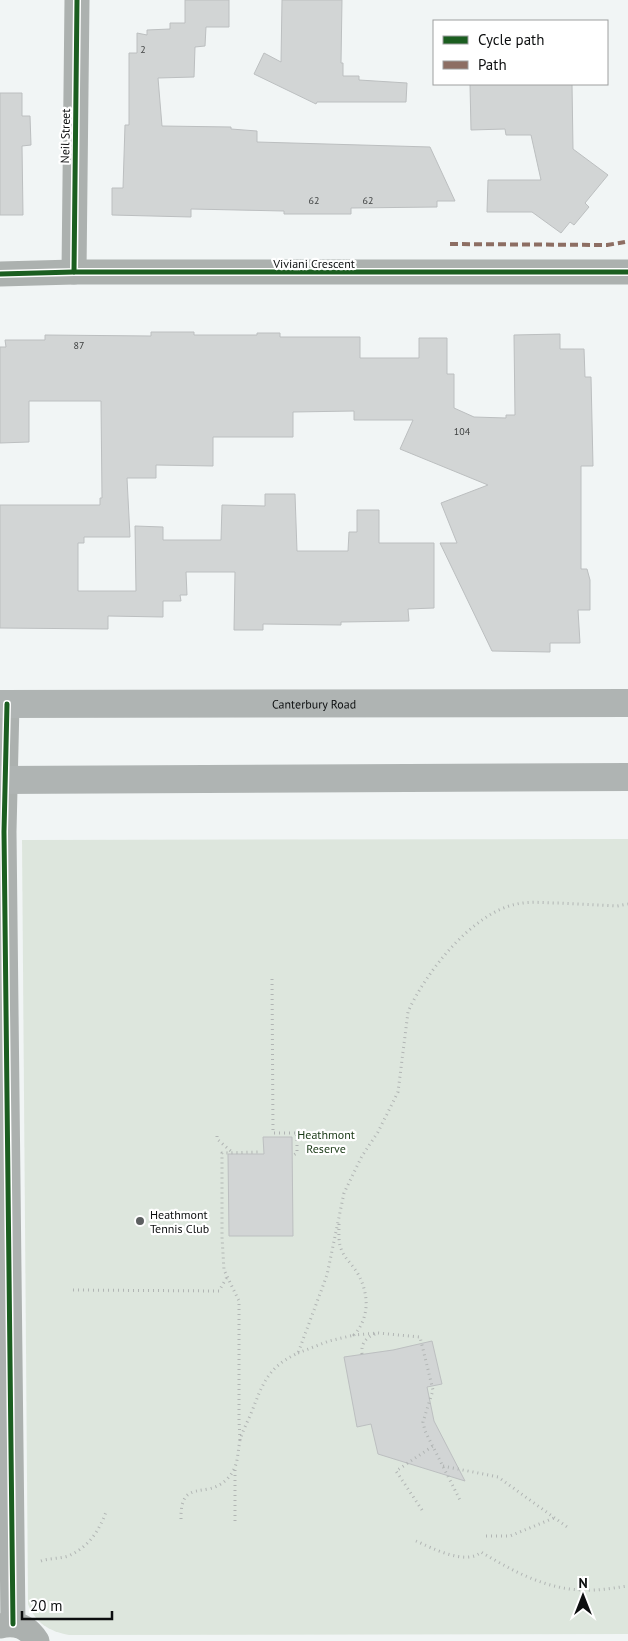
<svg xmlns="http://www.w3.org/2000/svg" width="628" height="1641" font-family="'PT Sans',sans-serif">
  <rect width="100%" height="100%" fill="#f1f5f5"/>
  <path fill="#dde6dd" d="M 628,839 L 628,1634 L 69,1635 C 48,1631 36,1623 28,1604 L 22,840 Z"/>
  <g fill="#d2d5d5" stroke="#bcbfc0">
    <path d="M 185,0 L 229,0 L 229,27 L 206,27 L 205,46 L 195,47 L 194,77 L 158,78 L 162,126 L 231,127 L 231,129 L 257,131 L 257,142 L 430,147 L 455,201 L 437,201 L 437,207 L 351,208 L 351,214 L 284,214 L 284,211 L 191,209 L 191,217 L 112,215 L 112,188 L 123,188 L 125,125 L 129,125 L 129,53 L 137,53 L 137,33 L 147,35 L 147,30 L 170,29 L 170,23 L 185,23 Z"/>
    <path d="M 282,0 L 342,0 L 341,63 L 343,63 L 343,76 L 359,76 L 359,80 L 407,83 L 406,102 L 317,102 L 316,104 L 254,74 L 264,53 L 281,62 Z"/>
    <path d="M 470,84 L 572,84 L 573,149 L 608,175 L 585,203 L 589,207 L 574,225 L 570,222 L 561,233 L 532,212 L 487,212 L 488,180 L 541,180 L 531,135 L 506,135 L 505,129 L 471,130 Z"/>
    <path d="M 0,93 L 22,93 L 22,116 L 30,116 L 31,145 L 22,146 L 23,215 L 0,215 Z"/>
    <path d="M 151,332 L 194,332 L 194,335 L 257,335 L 257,333 L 280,333 L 280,337 L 360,337 L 360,358 L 419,358 L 419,338 L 447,338 L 447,374 L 454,374 L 454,408 L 474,417 L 506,418 L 506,415 L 515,415 L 514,335 L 560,334 L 560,349 L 584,349 L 585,377 L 591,377 L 593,466 L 581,466 L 581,569 L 587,569 L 590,580 L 590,610 L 578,610 L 580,643 L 550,643 L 550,652 L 492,651 L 440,543 L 457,543 L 441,503 L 488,485 L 400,449 L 413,420 L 354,420 L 354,411 L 293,412 L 293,437 L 213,437 L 213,466 L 156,465 L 156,478 L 127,478 L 130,537 L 84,537 L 84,543 L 78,543 L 78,591 L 136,591 L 135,526 L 163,527 L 163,540 L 221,540 L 222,505 L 265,506 L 265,494 L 295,494 L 297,551 L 348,551 L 349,532 L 357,532 L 357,510 L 379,510 L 379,543 L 434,543 L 434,608 L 408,609 L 409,621 L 341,622 L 341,625 L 263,624 L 263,630 L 234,630 L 235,572 L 186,572 L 187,595 L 180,595 L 181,601 L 163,601 L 163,617 L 108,616 L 108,629 L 0,628 L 0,505 L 100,505 L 100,498 L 102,498 L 101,401 L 29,401 L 29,442 L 0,443 L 0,347 L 6,347 L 5,340 L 45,340 L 45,335 L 151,336 Z"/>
    <path d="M 263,1137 L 292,1137 L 293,1236 L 229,1236 L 228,1154 L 264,1154 Z"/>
    <path d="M 432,1341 L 442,1384 L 427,1387 L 434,1421 L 465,1481 L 378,1454 L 371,1424 L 357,1427 L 344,1357 L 393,1350 Z"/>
  </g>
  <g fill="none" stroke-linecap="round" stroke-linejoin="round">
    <g stroke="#b1b5b4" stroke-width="3" stroke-dasharray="1 4" stroke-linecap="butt">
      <path d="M 272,979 L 273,1133 L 297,1133 L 297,1153 L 292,1156"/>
      <path d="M 217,1136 L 217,1139 L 233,1153"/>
      <path d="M 339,1224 C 339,1233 338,1243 342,1251 C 346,1260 353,1265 358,1274 C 369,1294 370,1317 354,1335 L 378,1333 L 420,1337 L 433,1390 L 423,1422 L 425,1431 L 461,1502"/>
      <path d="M 73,1290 L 219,1291 L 227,1277"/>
      <path d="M 298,1353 L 329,1341 L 354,1335"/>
      <path d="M 362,1354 C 361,1344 365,1338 375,1334"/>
      <path d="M 240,1440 L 239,1421 L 239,1301 L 224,1270 L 222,1237 L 222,1153 L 261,1152"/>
      <path d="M 443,1466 L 498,1477 L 570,1529"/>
      <path d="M 235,1470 L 235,1522"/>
      <path d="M 422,1510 L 396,1471 L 433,1446"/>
      <path d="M 181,1519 C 180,1477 207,1500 227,1479 C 239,1467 237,1455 240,1440 C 243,1430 248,1421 252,1411 C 263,1383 268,1367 298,1353 L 327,1275 L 344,1193 L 362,1156 L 378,1132 L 398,1092 L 408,1012 C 425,973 473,912 517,904 C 530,901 545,903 559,903 C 578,904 597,905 617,906 L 628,904"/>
      <path d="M 486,1536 L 510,1536 L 554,1518"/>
      <path d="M 416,1541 C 432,1548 466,1566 481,1552 C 511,1570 545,1589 582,1590 C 597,1591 613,1588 628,1586"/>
      <path d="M 41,1561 C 49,1558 59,1559 68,1556 C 88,1548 99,1531 106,1512"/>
    </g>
    <g stroke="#acb1af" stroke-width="25">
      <path d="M 74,272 L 77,0"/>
      <path d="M 0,274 L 74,272 L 628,272"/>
      <path d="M 7,704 L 4,832 L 13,1624"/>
      <path d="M 0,1626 C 16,1622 28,1627 37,1641"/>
    </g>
    <g stroke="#afb4b3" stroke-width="28">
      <path id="s1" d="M 0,704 L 628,703"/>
      <path d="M 0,780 L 628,777"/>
    </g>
    <path stroke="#8d6e63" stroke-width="4" stroke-dasharray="8 4" stroke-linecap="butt" d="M 450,244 L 607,245 L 625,242"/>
    <g stroke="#fff" stroke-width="8">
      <g id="cycleway">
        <path d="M 74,272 L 77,0"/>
        <path d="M 0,274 L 74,272 L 628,272"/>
        <path d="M 7,704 L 4,832 L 13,1624"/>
      </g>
    </g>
    <use href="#cycleway" stroke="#1b5e20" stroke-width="5"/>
  </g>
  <circle fill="#5c5f60" stroke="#fff" stroke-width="2" cx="140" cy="1221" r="5"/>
  <g text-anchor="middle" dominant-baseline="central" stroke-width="4.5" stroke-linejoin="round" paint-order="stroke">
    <g font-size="10" fill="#3e4040">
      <text x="143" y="49">2</text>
      <text x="314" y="200">62</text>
      <text x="368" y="200">62</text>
      <text x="79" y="345">87</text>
      <text x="462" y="431">104</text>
    </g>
    <g font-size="12" fill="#0c0e0f" stroke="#fff">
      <text transform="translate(65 136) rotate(-89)">Neil Street</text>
      <text x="314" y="263">Viviani Crescent</text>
      <text stroke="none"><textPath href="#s1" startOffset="314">Canterbury Road</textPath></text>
    </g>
    <g font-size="12" fill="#193915" stroke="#fff">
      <text x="326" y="1134">Heathmont<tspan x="326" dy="14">Reserve</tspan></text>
    </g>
    <g font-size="12" fill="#0c0e0f" stroke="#fff" text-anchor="start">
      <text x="150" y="1214">Heathmont<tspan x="150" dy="14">Tennis Club</tspan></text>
    </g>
  </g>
  <rect x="433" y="20" width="175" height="65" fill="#ffffff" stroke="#9e9f9f"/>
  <rect x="443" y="36" width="25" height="8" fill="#1b5e20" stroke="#9e9f9f"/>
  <text x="478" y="45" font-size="15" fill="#0c0e0f">Cycle path</text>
  <rect x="443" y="61" width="25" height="8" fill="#8d6e63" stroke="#9e9f9f"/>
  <text x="478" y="70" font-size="15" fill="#0c0e0f">Path</text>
  <g transform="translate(583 1596)" stroke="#ffffff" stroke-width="4" paint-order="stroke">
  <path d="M0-4L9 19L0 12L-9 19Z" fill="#0c0e0f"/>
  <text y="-8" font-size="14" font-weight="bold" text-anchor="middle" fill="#0c0e0f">N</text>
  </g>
  <path d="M22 1611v8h90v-8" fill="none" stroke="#0c0e0f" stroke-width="2.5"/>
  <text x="30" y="1611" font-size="15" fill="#0c0e0f" stroke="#ffffff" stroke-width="4" paint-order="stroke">20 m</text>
</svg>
